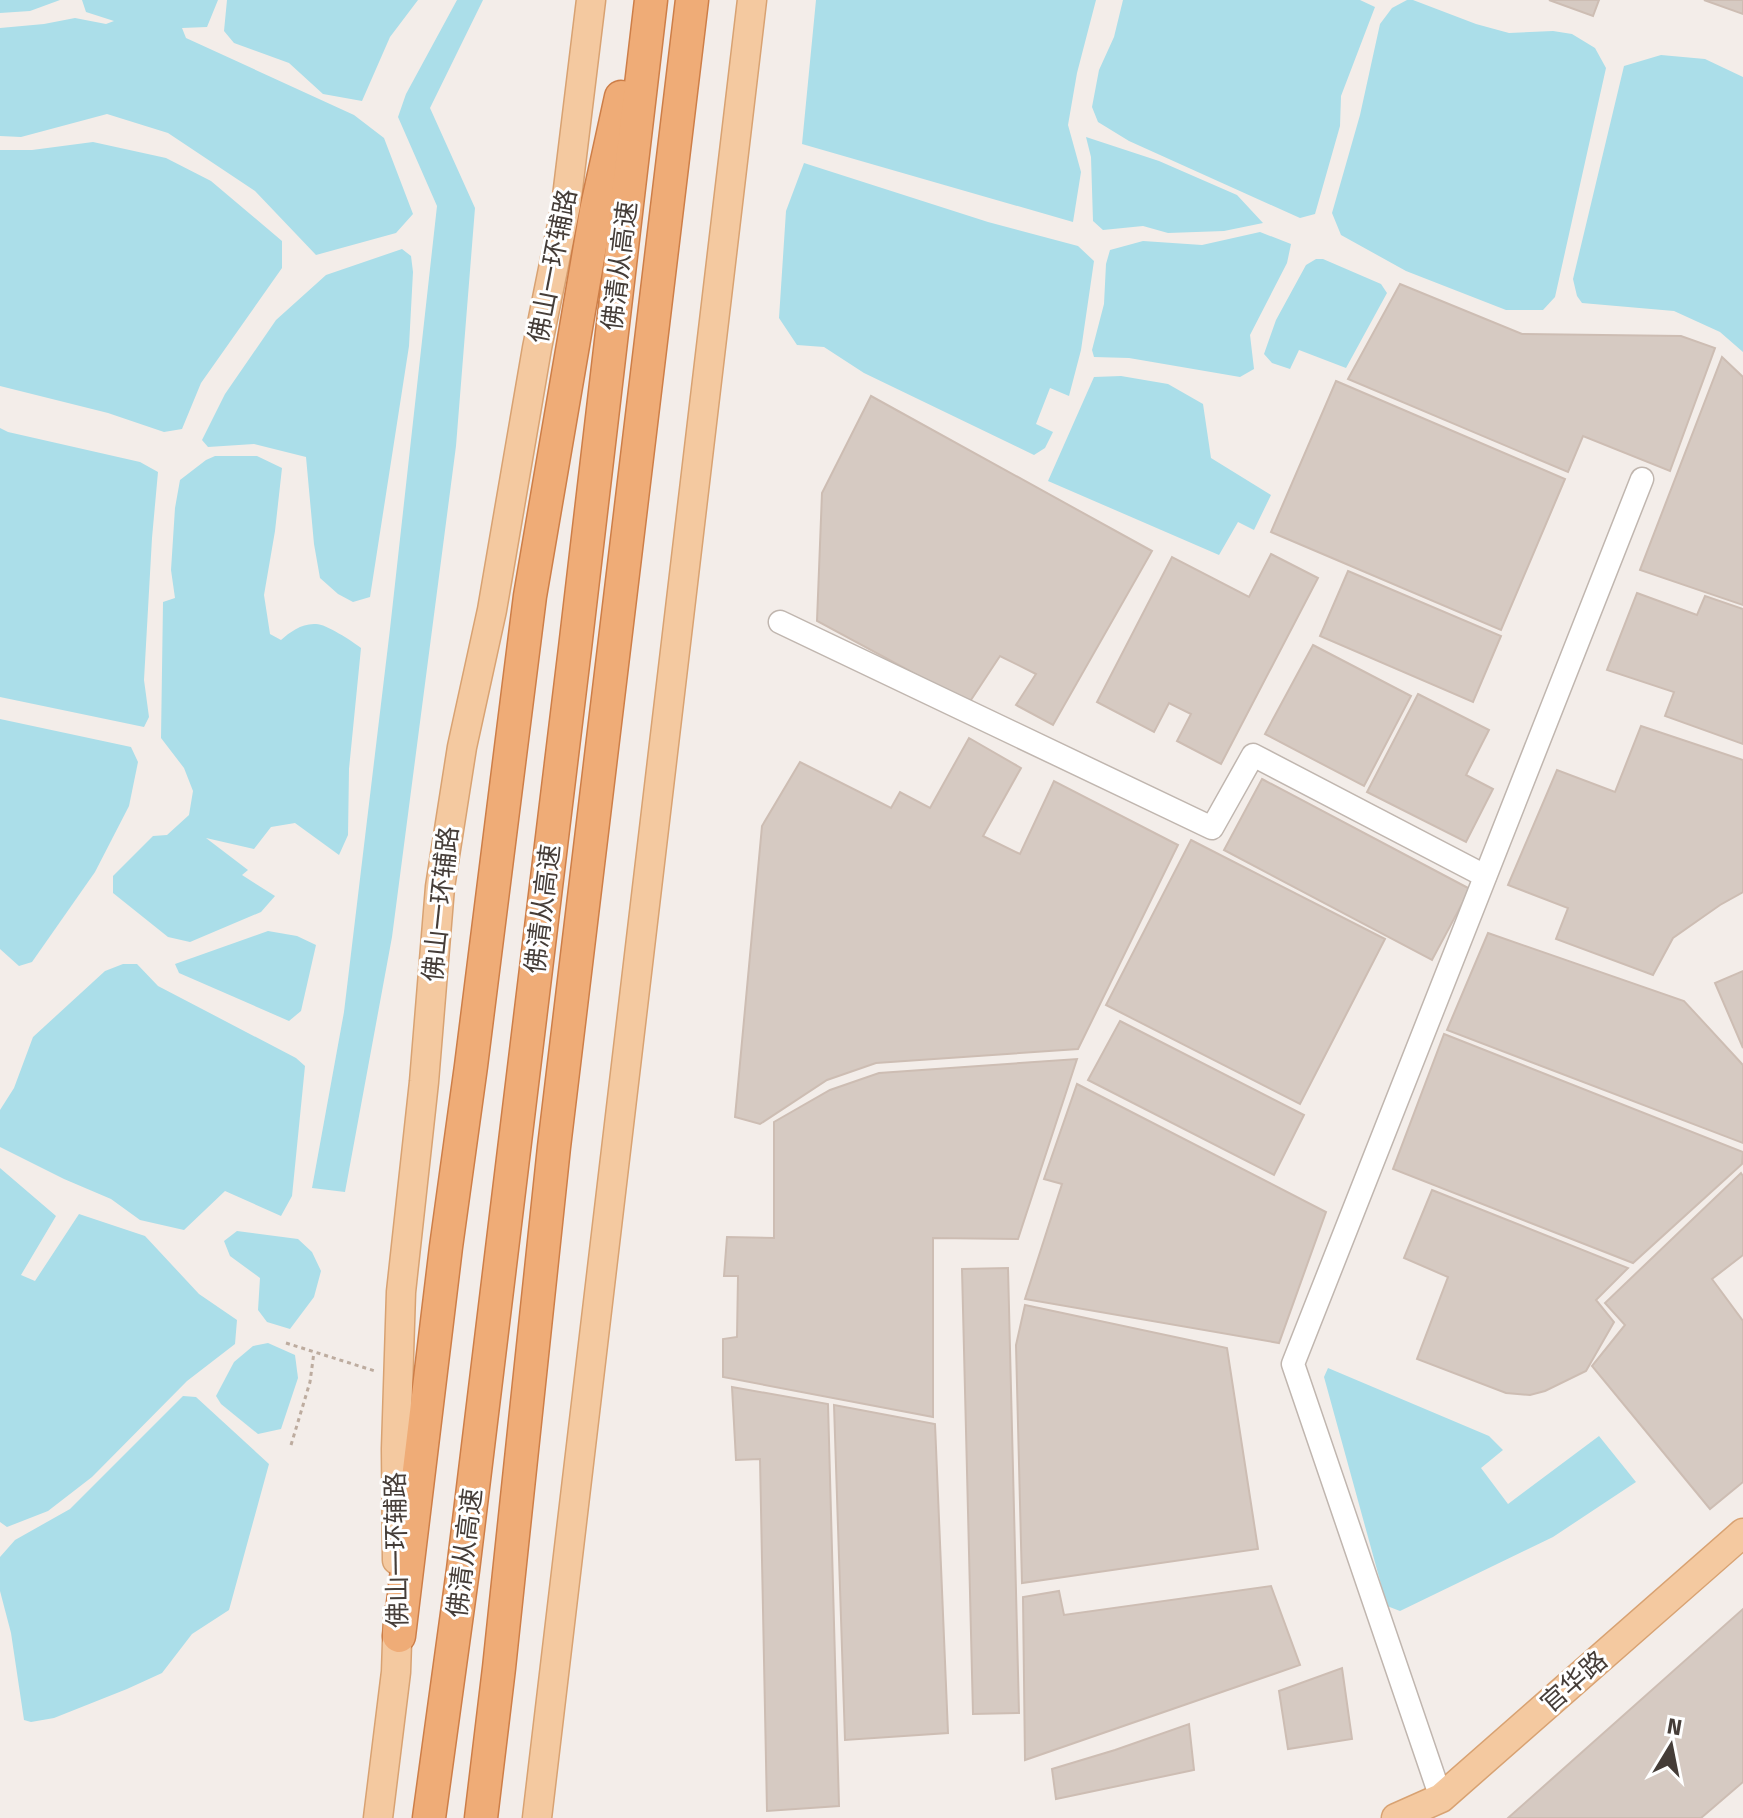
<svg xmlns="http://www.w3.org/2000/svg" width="1743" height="1818" font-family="'Fira Sans','Noto Sans SC',sans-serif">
  <rect width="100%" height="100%" fill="#f3ede9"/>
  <g fill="#abdee9">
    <path d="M 0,0 L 60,0 L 30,11 L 0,13 Z"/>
    <path d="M 82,0 L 218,0 L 207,27 L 182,28 L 186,38 L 354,115 L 384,138 L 413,214 L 396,233 L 316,255 L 255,191 L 168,133 L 107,114 L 21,137 L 0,136 L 0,28 L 44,24 L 75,18 L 106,24 L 114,21 L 86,12 Z"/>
    <path d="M 227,0 L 418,0 L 390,37 L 362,101 L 323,94 L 289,63 L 234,43 L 224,31 Z"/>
    <path d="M 457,0 L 483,0 L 430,108 L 475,208 L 456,446 L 392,937 L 345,1192 L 312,1188 L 344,1012 L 390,629 L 437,206 L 398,117 L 406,94 Z"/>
    <path d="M 816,0 L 1096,0 L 1077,73 L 1068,125 L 1081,172 L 1073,222 L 802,144 Z"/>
    <path d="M 1123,0 L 1360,0 L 1375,7 L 1341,96 L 1340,126 L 1315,214 L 1300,218 L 1129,141 L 1098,122 L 1092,107 L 1099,70 L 1114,37 Z"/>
    <path d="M 1407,0 L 1413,0 L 1476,24 L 1509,33 L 1553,31 L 1572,34 L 1595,48 L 1606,68 L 1555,297 L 1543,310 L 1506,310 L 1406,271 L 1341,235 L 1332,213 L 1360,115 L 1380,24 L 1392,8 Z"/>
    <path d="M 1661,55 L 1705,59 L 1743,77 L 1743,352 L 1720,332 L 1674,311 L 1582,303 L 1577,296 L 1573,279 L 1624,66 Z"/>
    <path d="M 1086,137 L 1159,161 L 1237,195 L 1263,223 L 1224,231 L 1168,233 L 1143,226 L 1103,230 L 1093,221 L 1091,157 Z"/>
    <path d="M 93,142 L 166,158 L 211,181 L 282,241 L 282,268 L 201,383 L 182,429 L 164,432 L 108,413 L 0,386 L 0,150 L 32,150 Z"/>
    <path d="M 804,163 L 988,222 L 1078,246 L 1094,261 L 1081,350 L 1069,396 L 1050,388 L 1036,424 L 1053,432 L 1045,448 L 1034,455 L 864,373 L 824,347 L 797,345 L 779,318 L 786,211 Z"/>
    <path d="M 1260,232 L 1291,244 L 1287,263 L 1250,335 L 1254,369 L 1240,377 L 1129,358 L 1094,357 L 1092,350 L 1104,304 L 1106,264 L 1110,250 L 1143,241 L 1202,245 Z"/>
    <path d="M 402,249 L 411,256 L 413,272 L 409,346 L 370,597 L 353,602 L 338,594 L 320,578 L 314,544 L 306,457 L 254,444 L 208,447 L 202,440 L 225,394 L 276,320 L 326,275 Z"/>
    <path d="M 1316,259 L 1323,259 L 1381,284 L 1387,293 L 1346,368 L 1299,350 L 1290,369 L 1272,363 L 1264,354 L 1276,320 L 1306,265 Z"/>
    <path d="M 1121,376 L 1168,384 L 1203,404 L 1211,458 L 1271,495 L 1254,530 L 1238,522 L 1219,555 L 1048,481 L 1094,377 Z"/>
    <path d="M 0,428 L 8,432 L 140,462 L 158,472 L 152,538 L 144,680 L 149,717 L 144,727 L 0,697 Z"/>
    <path d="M 215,456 L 257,456 L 282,468 L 275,531 L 264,595 L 270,634 L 281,640 C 290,632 302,623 316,624 C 326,624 352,641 361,648 L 349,769 L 348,835 L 339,855 L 295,823 L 271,827 L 254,849 L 206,838 L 248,870 L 242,875 L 275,896 L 261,912 L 190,942 L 168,937 L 113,893 L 113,876 L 153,836 L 167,835 L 189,815 L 193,791 L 184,768 L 161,738 L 163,602 L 175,598 L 171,570 L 175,508 L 180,480 L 206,460 Z"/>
    <path d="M 0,719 L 131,747 L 138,762 L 129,806 L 95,872 L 32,962 L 19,966 L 0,949 Z"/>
    <path d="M 268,931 L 297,936 L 316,945 L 301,1011 L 289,1021 L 179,973 L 175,964 Z"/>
    <path d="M 123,964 L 137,964 L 158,986 L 296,1058 L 305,1066 L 292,1196 L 281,1216 L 225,1191 L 184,1230 L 140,1220 L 111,1199 L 64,1179 L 0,1147 L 0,1110 L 14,1088 L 33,1037 L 105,971 Z"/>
    <path d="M 0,1168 L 56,1216 L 21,1275 L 35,1281 L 79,1214 L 145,1236 L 199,1294 L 237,1320 L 235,1344 L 187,1381 L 92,1477 L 48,1511 L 7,1527 L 0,1522 Z"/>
    <path d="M 237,1231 L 298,1239 L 312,1252 L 321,1271 L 314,1297 L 290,1329 L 267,1322 L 258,1310 L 260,1278 L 230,1256 L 224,1241 Z"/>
    <path d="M 268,1343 L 295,1355 L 298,1378 L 281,1429 L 258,1434 L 221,1404 L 216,1396 L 234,1362 L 253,1346 Z"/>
    <path d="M 1328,1368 L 1489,1436 L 1503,1450 L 1481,1468 L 1508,1504 L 1599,1436 L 1636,1482 L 1553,1537 L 1400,1611 L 1387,1606 L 1324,1377 Z"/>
    <path d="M 183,1396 L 196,1397 L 269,1464 L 229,1610 L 192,1634 L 162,1673 L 127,1689 L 54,1718 L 31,1722 L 24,1720 L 11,1633 L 0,1591 L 0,1557 L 15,1540 L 70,1509 Z"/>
  </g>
  <g fill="#d6cac2" stroke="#cdbdb3" stroke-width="2">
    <path d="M 1549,0 L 1599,0 L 1593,16 Z"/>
    <path d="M 1704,0 L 1743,0 L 1743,14 Z"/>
    <path d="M 1400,284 L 1522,334 L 1681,336 L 1715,348 L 1670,471 L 1583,436 L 1568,472 L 1348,379 Z"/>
    <path d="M 1722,357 L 1743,377 L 1743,605 L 1640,570 Z"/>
    <path d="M 1336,381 L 1565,479 L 1501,630 L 1271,532 Z"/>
    <path d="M 871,396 L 1152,551 L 1053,725 L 1016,705 L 1036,674 L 1000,656 L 969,703 L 817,621 L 822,493 Z"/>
    <path d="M 1271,554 L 1318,578 L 1221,764 L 1177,741 L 1191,714 L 1169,703 L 1154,732 L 1097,702 L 1172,557 L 1249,597 Z"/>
    <path d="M 1348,571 L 1501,636 L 1473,702 L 1320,636 Z"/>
    <path d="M 1637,593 L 1697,615 L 1705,596 L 1743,609 L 1743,744 L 1665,716 L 1674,692 L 1607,670 Z"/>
    <path d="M 1313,645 L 1411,696 L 1364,786 L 1265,734 Z"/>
    <path d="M 1418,694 L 1489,730 L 1466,775 L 1493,789 L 1466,842 L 1367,792 Z"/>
    <path d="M 1641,726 L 1743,760 L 1743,892 L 1720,905 L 1673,938 L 1653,975 L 1556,939 L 1568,908 L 1508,885 L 1557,770 L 1615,792 Z"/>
    <path d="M 969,738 L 1021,768 L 983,836 L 1020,854 L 1054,781 L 1178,845 L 1078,1049 L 876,1063 L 827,1080 L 760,1124 L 735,1117 L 762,826 L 800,762 L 891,808 L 900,792 L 930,808 Z"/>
    <path d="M 1262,779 L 1470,889 L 1432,960 L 1224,850 Z"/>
    <path d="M 1191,840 L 1385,939 L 1300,1104 L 1106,1005 Z"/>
    <path d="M 1488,933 L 1684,1001 L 1743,1065 L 1743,1143 L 1447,1030 Z"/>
    <path d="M 1743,971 L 1743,1048 L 1715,983 Z"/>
    <path d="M 1120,1021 L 1304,1115 L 1274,1175 L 1088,1080 Z"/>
    <path d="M 1444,1034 L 1743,1152 L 1742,1164 L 1633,1263 L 1393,1169 Z"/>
    <path d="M 1077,1059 L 1018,1239 L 933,1238 L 933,1417 L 723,1377 L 723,1339 L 737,1337 L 738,1276 L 724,1276 L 727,1237 L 774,1238 L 774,1122 L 830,1090 L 879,1073 Z"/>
    <path d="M 1077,1084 L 1326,1212 L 1279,1343 L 1025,1299 L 1062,1184 L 1044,1179 Z"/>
    <path d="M 1741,1173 L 1743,1176 L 1743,1255 L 1712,1279 L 1743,1321 L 1743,1482 L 1710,1509 L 1592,1366 L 1625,1325 L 1605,1303 Z"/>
    <path d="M 1432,1190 L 1628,1268 L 1596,1300 L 1614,1322 L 1586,1371 L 1545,1391 L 1530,1395 L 1506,1393 L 1417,1359 L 1448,1277 L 1404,1258 Z"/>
    <path d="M 1008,1268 L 1019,1713 L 973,1714 L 962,1269 Z"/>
    <path d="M 1025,1305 L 1227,1348 L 1258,1549 L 1022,1583 L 1016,1345 Z"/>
    <path d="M 732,1387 L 828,1404 L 839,1806 L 767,1811 L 760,1459 L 736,1460 Z"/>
    <path d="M 834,1405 L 935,1424 L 948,1733 L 845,1740 Z"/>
    <path d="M 1271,1586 L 1300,1665 L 1025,1760 L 1023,1597 L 1059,1591 L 1064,1615 Z"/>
    <path d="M 1743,1609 L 1743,1782 L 1701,1818 L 1508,1818 Z"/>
    <path d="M 1342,1668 L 1352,1739 L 1288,1749 L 1279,1691 Z"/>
    <path d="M 1189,1724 L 1194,1770 L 1056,1799 L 1052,1769 L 1115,1750 Z"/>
  </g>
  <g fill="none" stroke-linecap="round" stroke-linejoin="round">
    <g stroke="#c0b6af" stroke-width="25">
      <g id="minor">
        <path d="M 780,622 L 1212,828 L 1253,755 L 1485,876"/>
        <path d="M 1441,1798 L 1293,1364 L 1642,479"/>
      </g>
    </g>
    <g stroke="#d8a272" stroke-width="31">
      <g id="major">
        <path d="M 397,1560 L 396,1449 L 401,1292 L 424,1082 L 440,887 L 462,747 L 492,610 L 537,348 L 566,205 L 591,0"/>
        <path d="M 378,1818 L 396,1672 L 398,1613"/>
        <path d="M 537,1818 L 752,0"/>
        <path d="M 1396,1818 L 1441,1798 L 1743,1533"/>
      </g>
    </g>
    <g stroke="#cd7e48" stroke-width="35">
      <g id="highway">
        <path d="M 399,1636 L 446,1247 L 471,1066 L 530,596 L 596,211 L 621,97"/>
        <path d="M 429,1818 L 463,1570 L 575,648 L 651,0"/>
        <path d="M 481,1818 L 499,1668 L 554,1147 L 692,0"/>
      </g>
    </g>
    <g stroke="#bdac9f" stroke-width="3" stroke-dasharray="4 4" stroke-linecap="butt">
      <path d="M 286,1343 L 375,1371"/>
      <path d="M 291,1445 L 310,1382 L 314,1352"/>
    </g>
    <use href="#minor" stroke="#fff" stroke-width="22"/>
    <use href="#major" stroke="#f4c9a0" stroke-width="28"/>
    <use href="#highway" stroke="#efac77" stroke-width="32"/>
  </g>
  <g text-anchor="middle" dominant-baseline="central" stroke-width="6" stroke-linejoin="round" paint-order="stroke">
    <g font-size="26" fill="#453d38" stroke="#fff">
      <text transform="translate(553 266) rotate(-79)">佛山一环辅路</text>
      <text transform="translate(620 266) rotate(-83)">佛清从高速</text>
      <text transform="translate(441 904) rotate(-84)">佛山一环辅路</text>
      <text transform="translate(543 909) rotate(-83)">佛清从高速</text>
      <text transform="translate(397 1550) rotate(-91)">佛山一环辅路</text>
      <text transform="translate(465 1553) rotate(-83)">佛清从高速</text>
      <text transform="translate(1574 1682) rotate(-41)">官华路</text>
    </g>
  </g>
  <g transform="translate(1671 1746) rotate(10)" stroke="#ffffff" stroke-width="6" paint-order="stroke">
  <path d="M0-6L14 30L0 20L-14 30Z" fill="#453d38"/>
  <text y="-12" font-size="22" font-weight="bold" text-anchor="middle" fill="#453d38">N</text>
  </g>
</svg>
